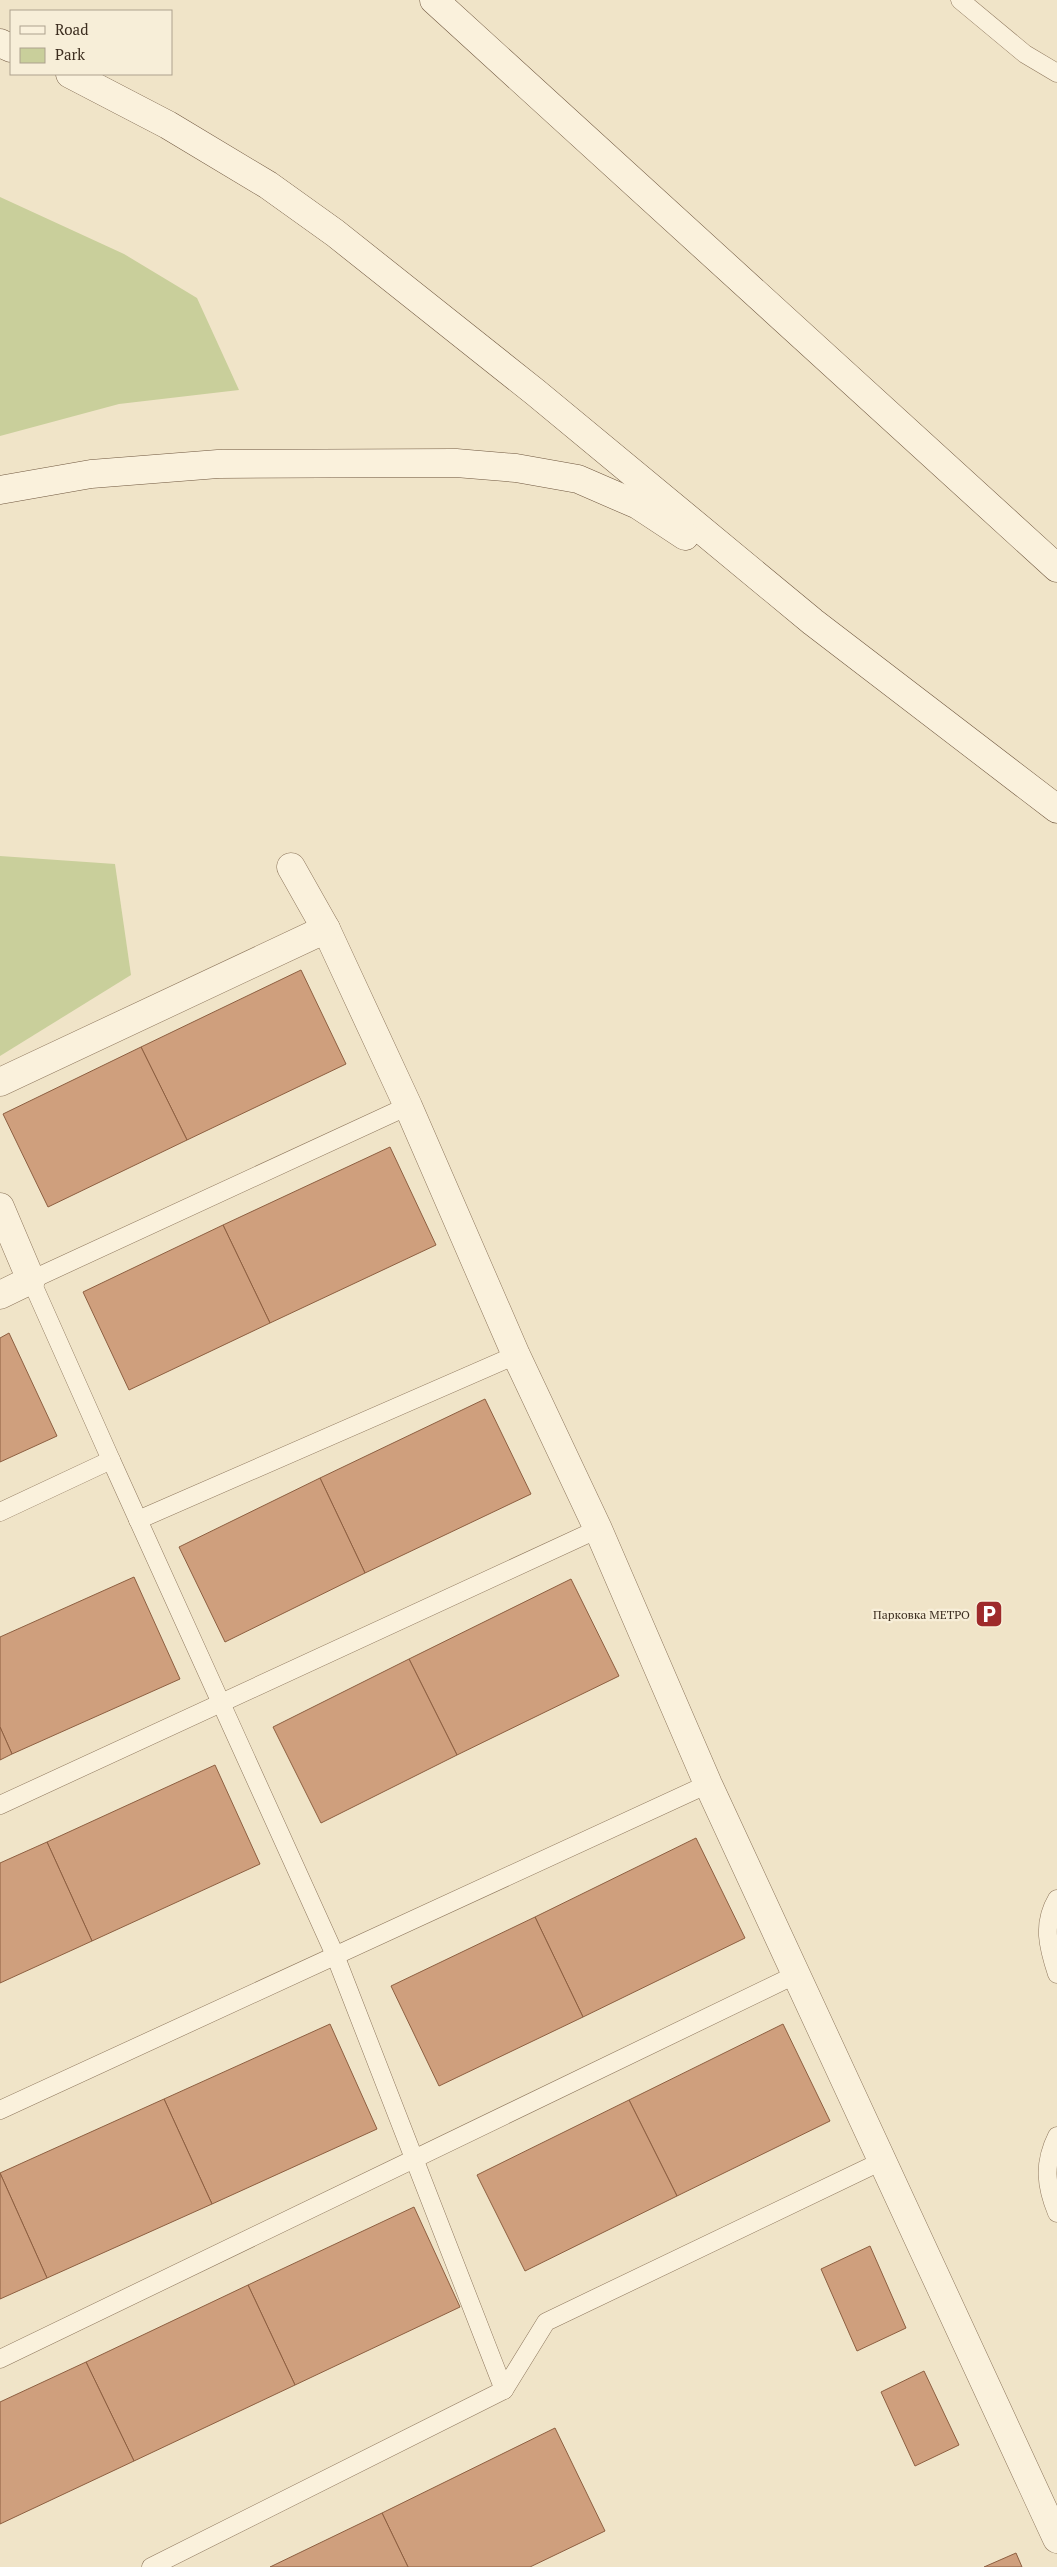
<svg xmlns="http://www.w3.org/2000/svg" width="1057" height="2567" font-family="'PT Serif',serif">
  <rect width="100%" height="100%" fill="#f0e4c8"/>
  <g fill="#c9cf9b">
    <path d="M 0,197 L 124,254 L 197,298 L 239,390 L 119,404 L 0,436 Z"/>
    <path d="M 0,856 L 115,864 L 131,975 L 0,1056 Z"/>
  </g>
  <g fill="#cf9f7d" stroke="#8d5f41">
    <path d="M 301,970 L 346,1064 L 187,1140 L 141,1047 Z"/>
    <path d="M 141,1047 L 187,1140 L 48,1207 L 3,1114 Z"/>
    <path d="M 390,1147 L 436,1245 L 270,1323 L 223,1225 Z"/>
    <path d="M 223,1225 L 270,1323 L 129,1390 L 83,1292 Z"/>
    <path d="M 9,1333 L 57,1436 L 0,1462 L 0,1338 Z"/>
    <path d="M 485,1399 L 531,1494 L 365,1573 L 320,1478 Z"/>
    <path d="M 320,1478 L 365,1573 L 225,1642 L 179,1547 Z"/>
    <path d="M 134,1577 L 180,1679 L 12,1754 L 0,1727 L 0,1637 Z"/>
    <path d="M 571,1579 L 619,1676 L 457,1755 L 409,1659 Z"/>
    <path d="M 409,1659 L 457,1755 L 321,1823 L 273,1727 Z"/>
    <path d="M 0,1727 L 12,1754 L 0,1760 Z"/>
    <path d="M 215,1765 L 260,1864 L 92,1941 L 47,1842 Z"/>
    <path d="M 696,1838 L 745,1938 L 583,2017 L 535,1917 Z"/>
    <path d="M 47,1842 L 92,1941 L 0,1983 L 0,1863 Z"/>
    <path d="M 535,1917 L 583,2017 L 439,2086 L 391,1986 Z"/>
    <path d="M 330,2024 L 377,2129 L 212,2204 L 164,2099 Z"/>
    <path d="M 783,2024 L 830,2121 L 677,2196 L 629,2100 Z"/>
    <path d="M 164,2099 L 212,2204 L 47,2278 L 0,2173 Z"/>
    <path d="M 629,2100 L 677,2196 L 525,2271 L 477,2175 Z"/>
    <path d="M 0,2173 L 47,2278 L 0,2299 Z"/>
    <path d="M 414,2207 L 460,2307 L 295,2385 L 248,2285 Z"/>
    <path d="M 870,2246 L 906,2328 L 857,2351 L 821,2269 Z"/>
    <path d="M 248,2285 L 295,2385 L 134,2461 L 86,2362 Z"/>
    <path d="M 86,2362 L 134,2461 L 0,2524 L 0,2402 Z"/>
    <path d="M 924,2371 L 959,2445 L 915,2466 L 881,2392 Z"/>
    <path d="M 555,2428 L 605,2531 L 530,2567 L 408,2567 L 382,2513 Z"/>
    <path d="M 382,2513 L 408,2567 L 270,2567 Z"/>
    <path d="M 1016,2553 L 1022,2567 L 984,2567 Z"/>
  </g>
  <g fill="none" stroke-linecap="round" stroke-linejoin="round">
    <g stroke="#8d765c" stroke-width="19">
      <g id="service">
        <path d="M 960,0 L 1025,54 L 1057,73"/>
        <path d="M 111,1460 L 31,1280 L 408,1106"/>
        <path d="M 0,1512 L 111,1460 L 335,1955 L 504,2390"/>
        <path d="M 138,1520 L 516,1355"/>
        <path d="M 0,1805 L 598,1529"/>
        <path d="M 1057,1899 C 1042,1924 1048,1947 1057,1974"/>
        <path d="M 0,2110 L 708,1784"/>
        <path d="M 1057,2136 C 1043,2164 1046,2186 1057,2213"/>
        <path d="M 0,2359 L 795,1975"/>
        <path d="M 151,2567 L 504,2390 L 546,2322 L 882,2161"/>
      </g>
    </g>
    <g stroke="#8d765c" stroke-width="29">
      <g id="minor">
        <path d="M 291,867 L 326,929 L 408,1106 L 516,1355 L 598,1529 L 708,1784 L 1057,2539"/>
        <path d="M 0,1082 L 326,929"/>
        <path d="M 0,1207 L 31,1280 L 0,1295"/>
      </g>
    </g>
    <g stroke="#6f573f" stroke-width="29">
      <g id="secondary">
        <path d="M 434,0 L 1057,568"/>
        <path d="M 0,43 L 11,48"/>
        <path d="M 70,74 L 168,125 L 268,185 L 335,233 L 535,392 L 813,622 L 1057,809"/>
        <path d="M 0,490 L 91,474 L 218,464 L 456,463 L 516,468 L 578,479 L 638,505 L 685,536"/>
      </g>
    </g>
    <use href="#service" stroke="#faf1dc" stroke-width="18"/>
    <use href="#minor" stroke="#faf1dc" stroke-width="28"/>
    <use href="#secondary" stroke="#faf1dc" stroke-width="28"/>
  </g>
  <defs>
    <g id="parking-square" transform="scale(1.4375)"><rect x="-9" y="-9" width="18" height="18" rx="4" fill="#9e2a2b" stroke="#f7eed8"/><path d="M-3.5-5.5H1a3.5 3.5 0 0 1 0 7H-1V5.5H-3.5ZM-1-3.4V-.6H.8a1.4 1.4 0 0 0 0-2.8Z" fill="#fff"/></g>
  </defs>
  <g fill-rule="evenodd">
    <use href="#parking-square" x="989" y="1614"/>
  </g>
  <g text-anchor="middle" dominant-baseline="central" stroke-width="4.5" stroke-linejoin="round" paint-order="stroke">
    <g font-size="12" fill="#3d2e20" stroke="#f7eed8" text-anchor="end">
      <text x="970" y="1614">Парковка МЕТРО</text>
    </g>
  </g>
  <rect x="10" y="10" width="162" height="65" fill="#f7eed8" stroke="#ada18e"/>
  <rect x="20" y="26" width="25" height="8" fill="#faf1dc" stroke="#ada18e"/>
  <text x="55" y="35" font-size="15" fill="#3d2e20">Road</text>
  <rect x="20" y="48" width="25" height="15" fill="#c9cf9b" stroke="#ada18e"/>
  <text x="55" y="60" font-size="15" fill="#3d2e20">Park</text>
</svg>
